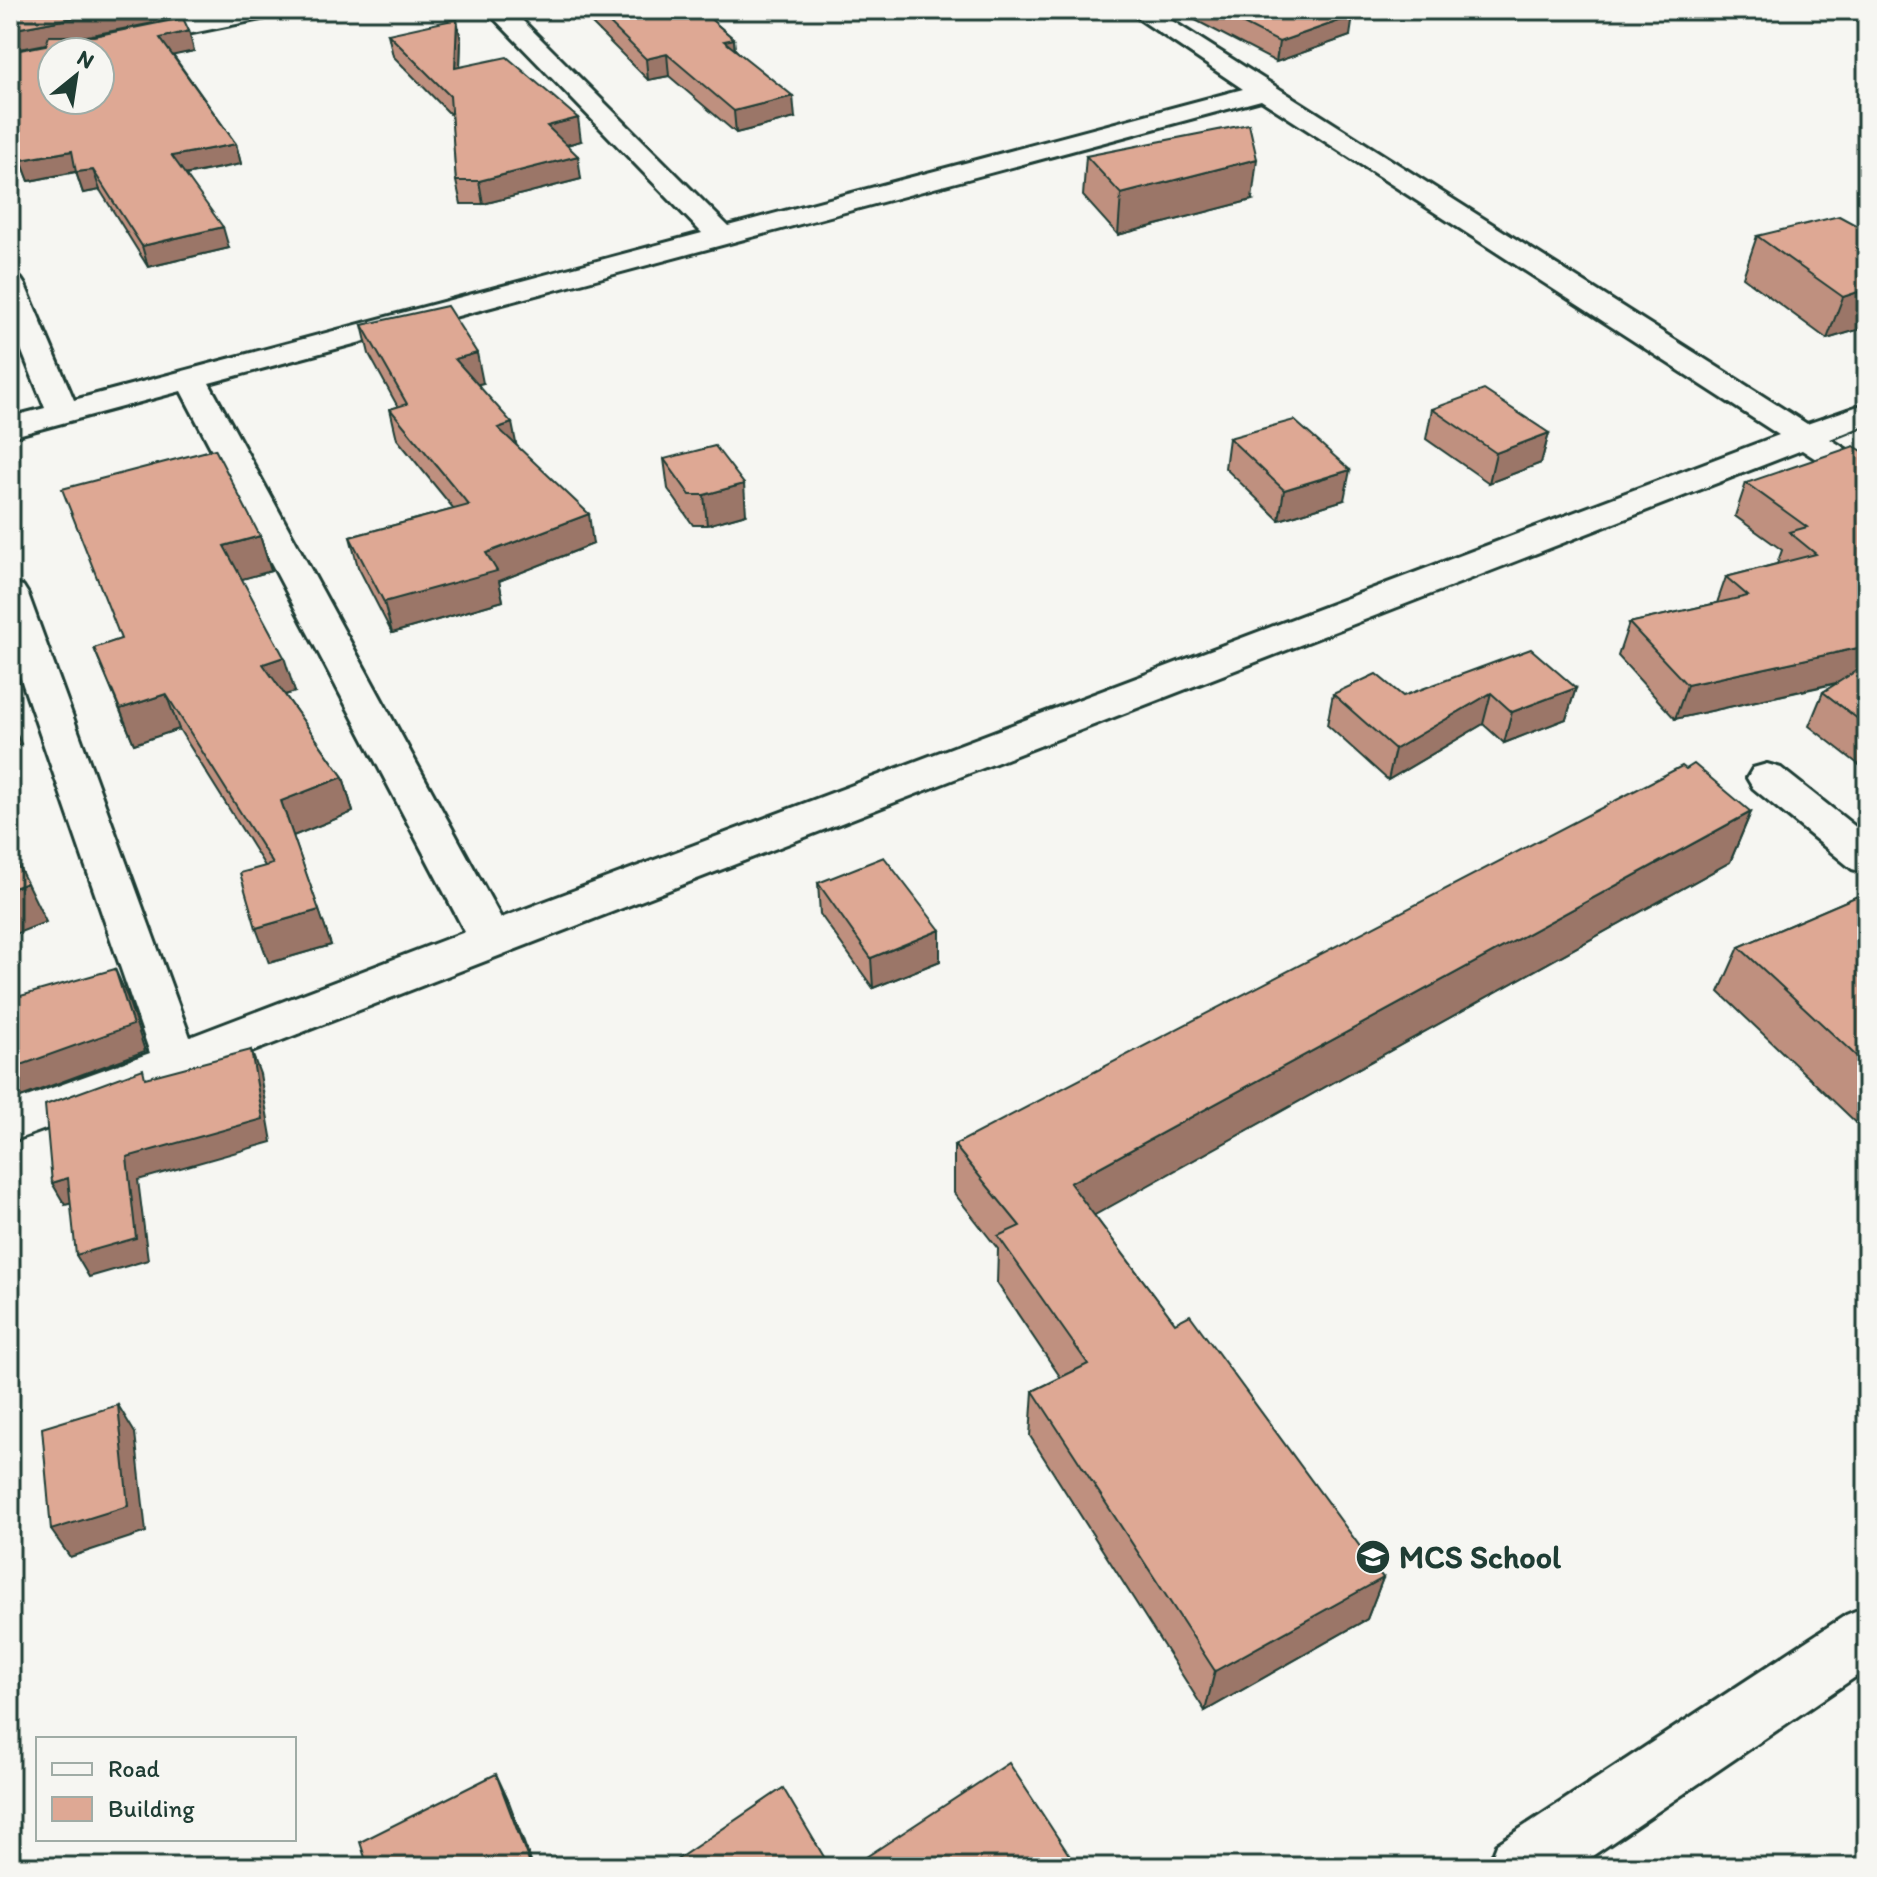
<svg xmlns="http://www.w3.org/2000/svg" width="1877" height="1877" font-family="Itim,sans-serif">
  <rect width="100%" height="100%" fill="#f6f6f2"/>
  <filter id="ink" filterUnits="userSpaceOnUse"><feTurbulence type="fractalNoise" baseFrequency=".0125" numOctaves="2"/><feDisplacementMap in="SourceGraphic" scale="16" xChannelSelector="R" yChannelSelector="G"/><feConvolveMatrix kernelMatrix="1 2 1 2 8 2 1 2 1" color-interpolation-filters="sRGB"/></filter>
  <g filter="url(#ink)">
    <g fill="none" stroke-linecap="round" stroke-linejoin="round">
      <g stroke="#1f3d34" stroke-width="6">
        <g id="minor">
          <path d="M 234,10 L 283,10 L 280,15 L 271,17 L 99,52 L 52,52 L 52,56 L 49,52 L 53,47 L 62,44 Z"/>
          <path d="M 486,10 L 512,10 L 728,226 L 1243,89 L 1126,10 L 1155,10 L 1807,424 L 1867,403 L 1867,424 L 1830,439 L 1867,462 L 1867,487 L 1855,484 L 1802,450 L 192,1075 L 10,1142 L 10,1103 L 150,1053 L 10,647 L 10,583 L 23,586 L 28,594 L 190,1037 L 465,932 L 181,391 L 10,437 L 10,417 L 45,408 L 10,322 L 10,276 L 21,279 L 25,285 L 74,400 L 702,233 ZM 1261,100 L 1779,435 L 501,918 L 209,383 Z"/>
          <path d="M 1767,764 L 1781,768 L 1867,836 L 1867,873 L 1852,869 L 1753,788 L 1747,778 L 1753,768 Z"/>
        </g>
      </g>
      <g stroke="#1f3d34" stroke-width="6">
        <path id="major" d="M 1867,1606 L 1867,1669 L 1576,1867 L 1488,1867 L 1497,1844 L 1846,1615 Z"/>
      </g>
      <use href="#minor" fill="#f6f6f2" fill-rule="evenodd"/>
      <use href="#major" fill="#f6f6f2" fill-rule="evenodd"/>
    </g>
    <g fill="#bf907f" stroke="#1f3d34" stroke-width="2">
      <path d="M 578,10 L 700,10 L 734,39 L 735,49 L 795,118 L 736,133 L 669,76 L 648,80 Z"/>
      <path d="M 1176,10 L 1340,10 L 1350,36 L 1276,62 Z"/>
      <path d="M 179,18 L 89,36 L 189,31 L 194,51 L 173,55 L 236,144 L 241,164 L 186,175 L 229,248 L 148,267 L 100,190 L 83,193 L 76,172 L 29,181 L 24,168 L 10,170 L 10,52 L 46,45 L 47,44 L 10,51 Z"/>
      <path d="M 388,34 L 461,41 L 460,67 L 581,141 L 567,145 L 581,179 L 483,204 L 461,204 L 456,181 L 452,116 L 393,56 Z"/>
      <path d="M 1086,156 L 1252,200 L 1118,235 L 1083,196 Z"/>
      <path d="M 1867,231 L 1867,327 L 1827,339 L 1743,277 L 1757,236 Z"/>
      <path d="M 362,325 L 483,383 L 478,384 L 516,445 L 593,544 L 499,581 L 503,601 L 392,633 L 358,567 L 350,537 L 454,509 L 397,439 L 390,409 L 398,407 L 369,354 Z"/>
      <path d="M 1432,409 L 1549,433 L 1541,463 L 1489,483 L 1426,439 Z"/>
      <path d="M 1229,438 L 1344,500 L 1279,520 L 1225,468 Z"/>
      <path d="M 1867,438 L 1867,452 L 1863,449 Z"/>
      <path d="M 1867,454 L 1867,771 L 1809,726 L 1823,692 L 1838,683 L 1675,719 L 1618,656 L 1629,623 L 1717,603 L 1726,577 L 1777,564 L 1782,550 L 1735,516 L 1746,483 Z"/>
      <path d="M 664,459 L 746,514 L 707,525 L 693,525 L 668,489 Z"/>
      <path d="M 260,536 L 271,571 L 241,579 L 295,692 L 285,695 L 343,777 L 353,812 L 293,836 L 331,945 L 269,963 L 265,866 L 179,729 L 134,744 L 94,648 L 121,639 Z"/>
      <path d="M 1576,688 L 1566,719 L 1504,743 L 1483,724 L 1388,780 L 1327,725 L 1333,694 L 1403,696 Z"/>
      <path d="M 1751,812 L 1730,862 L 1094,1215 L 1175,1323 L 1383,1578 L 1367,1619 L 1205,1711 L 1030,1436 L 1033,1391 L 1061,1378 L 997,1283 L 998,1249 L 954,1193 L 954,1145 Z"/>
      <path d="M 818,883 L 940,930 L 940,961 L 873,988 L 820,914 Z"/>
      <path d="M 1867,892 L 1867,1133 L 1719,992 L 1739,947 Z"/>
    </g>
    <g fill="#9b7668" stroke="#1f3d34" stroke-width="2">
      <path d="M 115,10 L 177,10 L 179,18 L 10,51 L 10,30 Z"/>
      <path d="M 1353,16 L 1350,36 L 1276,62 L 1279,42 Z"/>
      <path d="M 457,19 L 461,41 L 459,90 L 455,68 Z"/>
      <path d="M 189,31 L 194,51 L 166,57 L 160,38 Z"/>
      <path d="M 734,39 L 735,60 L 724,41 Z"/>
      <path d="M 667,54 L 669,76 L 648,80 L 646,59 Z"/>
      <path d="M 793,96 L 795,118 L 736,133 L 734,111 Z"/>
      <path d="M 578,118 L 581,141 L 551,149 L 547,126 Z"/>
      <path d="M 236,144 L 241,164 L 178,176 L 172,156 Z"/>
      <path d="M 16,147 L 24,168 L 10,170 L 10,148 Z"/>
      <path d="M 72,151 L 79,171 L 29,181 L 21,160 Z"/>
      <path d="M 578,156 L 581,179 L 483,204 L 479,181 Z"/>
      <path d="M 1257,159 L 1252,200 L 1118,235 L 1121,194 Z"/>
      <path d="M 93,170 L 100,190 L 83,193 L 76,172 Z"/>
      <path d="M 223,227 L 229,248 L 148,267 L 142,246 Z"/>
      <path d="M 1867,289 L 1867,327 L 1827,339 L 1843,297 Z"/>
      <path d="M 477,353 L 483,383 L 461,388 L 455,359 Z"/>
      <path d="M 512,423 L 518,453 L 498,428 Z"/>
      <path d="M 1549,433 L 1541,463 L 1489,483 L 1496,453 Z"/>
      <path d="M 1350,470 L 1344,500 L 1279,520 L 1284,490 Z"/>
      <path d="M 744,484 L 746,514 L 707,525 L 704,495 Z"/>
      <path d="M 589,514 L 593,544 L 499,581 L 503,601 L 392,633 L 384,602 L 486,553 Z"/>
      <path d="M 260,536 L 271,571 L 235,581 L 224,546 Z"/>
      <path d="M 1867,646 L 1867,676 L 1675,719 L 1687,685 Z"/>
      <path d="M 284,657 L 295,692 L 274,698 L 263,664 Z"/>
      <path d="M 1576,688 L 1566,719 L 1504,743 L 1512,712 Z"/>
      <path d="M 1491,693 L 1483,724 L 1388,780 L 1395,749 Z"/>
      <path d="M 166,694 L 179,729 L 134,744 L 120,709 Z"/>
      <path d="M 10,720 L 21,744 L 10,748 Z"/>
      <path d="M 343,777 L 353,812 L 293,836 L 281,801 Z"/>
      <path d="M 1751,812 L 1730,862 L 1066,1231 L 1070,1183 Z"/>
      <path d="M 27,883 L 46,922 L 10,936 L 10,889 Z"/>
      <path d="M 319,910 L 331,945 L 269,963 L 256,928 Z"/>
      <path d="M 940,930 L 940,961 L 873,988 L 871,958 Z"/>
      <path d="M 115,969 L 127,996 L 145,1051 L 10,1101 L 10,1069 Z"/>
      <path d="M 251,1050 L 260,1074 L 272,1142 L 138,1180 L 148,1260 L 89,1277 L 76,1255 L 127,1157 Z"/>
      <path d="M 68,1178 L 80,1201 L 65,1205 L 52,1183 Z"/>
      <path d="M 118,1405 L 135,1433 L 146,1532 L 70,1557 L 51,1530 Z"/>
      <path d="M 1383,1578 L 1367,1619 L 1205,1711 L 1215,1671 Z"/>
      <path d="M 496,1774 L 509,1802 L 533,1867 L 531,1867 Z"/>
    </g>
    <g fill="#dea894" stroke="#1f3d34" stroke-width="2" fill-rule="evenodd">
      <path d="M 10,10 L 115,10 L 10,30 Z"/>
      <path d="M 596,10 L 700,10 L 734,39 L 724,41 L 793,96 L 734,111 L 667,54 L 646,59 Z"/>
      <path d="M 1216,10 L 1340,10 L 1353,16 L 1279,42 Z"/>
      <path d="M 183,18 L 189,31 L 160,38 L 236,144 L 172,156 L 223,227 L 142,246 L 93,170 L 76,172 L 72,151 L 21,160 L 16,147 L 10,148 L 10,52 L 46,45 L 49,36 L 94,36 ZM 52,52 L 100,52 L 100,100 L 52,100 Z"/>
      <path d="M 457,19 L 455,68 L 507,57 L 578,118 L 547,126 L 578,156 L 479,181 L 456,181 L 450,96 L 388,34 Z"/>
      <path d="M 1249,124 L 1257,159 L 1121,194 L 1086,156 Z"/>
      <path d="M 1839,216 L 1867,231 L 1867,289 L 1843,297 L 1757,236 Z"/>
      <path d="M 447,306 L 477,353 L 455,359 L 512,423 L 498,428 L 589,514 L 486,553 L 497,571 L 384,602 L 350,537 L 469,505 L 390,409 L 407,404 L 362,325 Z"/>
      <path d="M 1484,390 L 1549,433 L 1496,453 L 1432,409 Z"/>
      <path d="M 1294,420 L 1350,470 L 1284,490 L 1229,438 Z"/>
      <path d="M 715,446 L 744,484 L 704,495 L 690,495 L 664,459 Z"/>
      <path d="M 1854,446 L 1867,454 L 1867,646 L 1687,685 L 1629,623 L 1748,596 L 1726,577 L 1816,554 L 1789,532 L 1807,527 L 1746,483 Z"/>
      <path d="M 215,449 L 260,536 L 224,546 L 284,657 L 263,664 L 343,777 L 281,801 L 319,910 L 256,928 L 240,873 L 273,864 L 166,694 L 120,709 L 94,648 L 121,639 L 62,489 Z"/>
      <path d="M 1531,649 L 1576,688 L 1512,712 L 1491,693 L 1395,749 L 1333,694 L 1376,674 L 1403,696 Z"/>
      <path d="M 1867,664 L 1867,726 L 1823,692 Z"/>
      <path d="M 1694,764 L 1751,812 L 1070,1183 L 1175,1323 L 1190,1315 L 1383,1578 L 1215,1671 L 1033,1391 L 1088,1364 L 998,1236 L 1020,1226 L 954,1145 L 1682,766 L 1686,769 Z"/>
      <path d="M 10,849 L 27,883 L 10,889 Z"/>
      <path d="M 884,857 L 940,930 L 871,958 L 818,883 Z"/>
      <path d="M 1867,892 L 1867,1066 L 1739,947 Z"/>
      <path d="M 115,969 L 133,1025 L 10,1069 L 10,999 Z"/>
      <path d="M 251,1050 L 263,1119 L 127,1157 L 136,1238 L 76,1255 L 68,1178 L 52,1183 L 45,1105 L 143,1069 L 145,1078 Z"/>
      <path d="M 118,1405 L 128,1506 L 51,1530 L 42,1428 Z"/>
      <path d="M 1009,1763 L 1077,1867 L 851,1867 Z"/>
      <path d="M 496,1774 L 531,1867 L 368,1867 L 360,1842 Z"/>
      <path d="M 783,1788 L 830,1867 L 666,1867 Z"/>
    </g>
  </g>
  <defs>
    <g id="school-disc" transform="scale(1.8)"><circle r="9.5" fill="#1f3d34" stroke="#f6f6f2"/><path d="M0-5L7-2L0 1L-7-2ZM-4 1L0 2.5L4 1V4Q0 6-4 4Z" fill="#fff"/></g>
  </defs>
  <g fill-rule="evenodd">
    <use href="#school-disc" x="1373" y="1557"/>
  </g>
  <g text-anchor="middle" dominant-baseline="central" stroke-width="6" stroke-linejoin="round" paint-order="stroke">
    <g font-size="32" font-weight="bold" fill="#1f3d34" stroke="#f6f6f2" text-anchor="start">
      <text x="1399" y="1557">MCS School</text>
    </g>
  </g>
  <rect width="1877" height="1877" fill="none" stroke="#f6f6f2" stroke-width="40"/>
  <rect x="20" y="20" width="1837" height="1837" fill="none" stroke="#1f3d34" stroke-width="3" filter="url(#ink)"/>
  <rect x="36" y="1737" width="260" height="104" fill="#f6f6f2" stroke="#a0aca6" stroke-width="2"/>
  <rect x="52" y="1763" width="40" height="12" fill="#f6f6f2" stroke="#a0aca6" stroke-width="2"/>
  <text x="108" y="1777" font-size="24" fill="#1f3d34">Road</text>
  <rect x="52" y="1797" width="40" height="24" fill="#dea894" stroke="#a0aca6" stroke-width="2"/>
  <text x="108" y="1817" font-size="24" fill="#1f3d34">Building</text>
  <g transform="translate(76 76) rotate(30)"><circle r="38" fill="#f6f6f2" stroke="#a0aca6" stroke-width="2"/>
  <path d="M0-6L14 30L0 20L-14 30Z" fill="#1f3d34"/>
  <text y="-12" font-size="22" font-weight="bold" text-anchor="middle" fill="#1f3d34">N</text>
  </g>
</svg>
